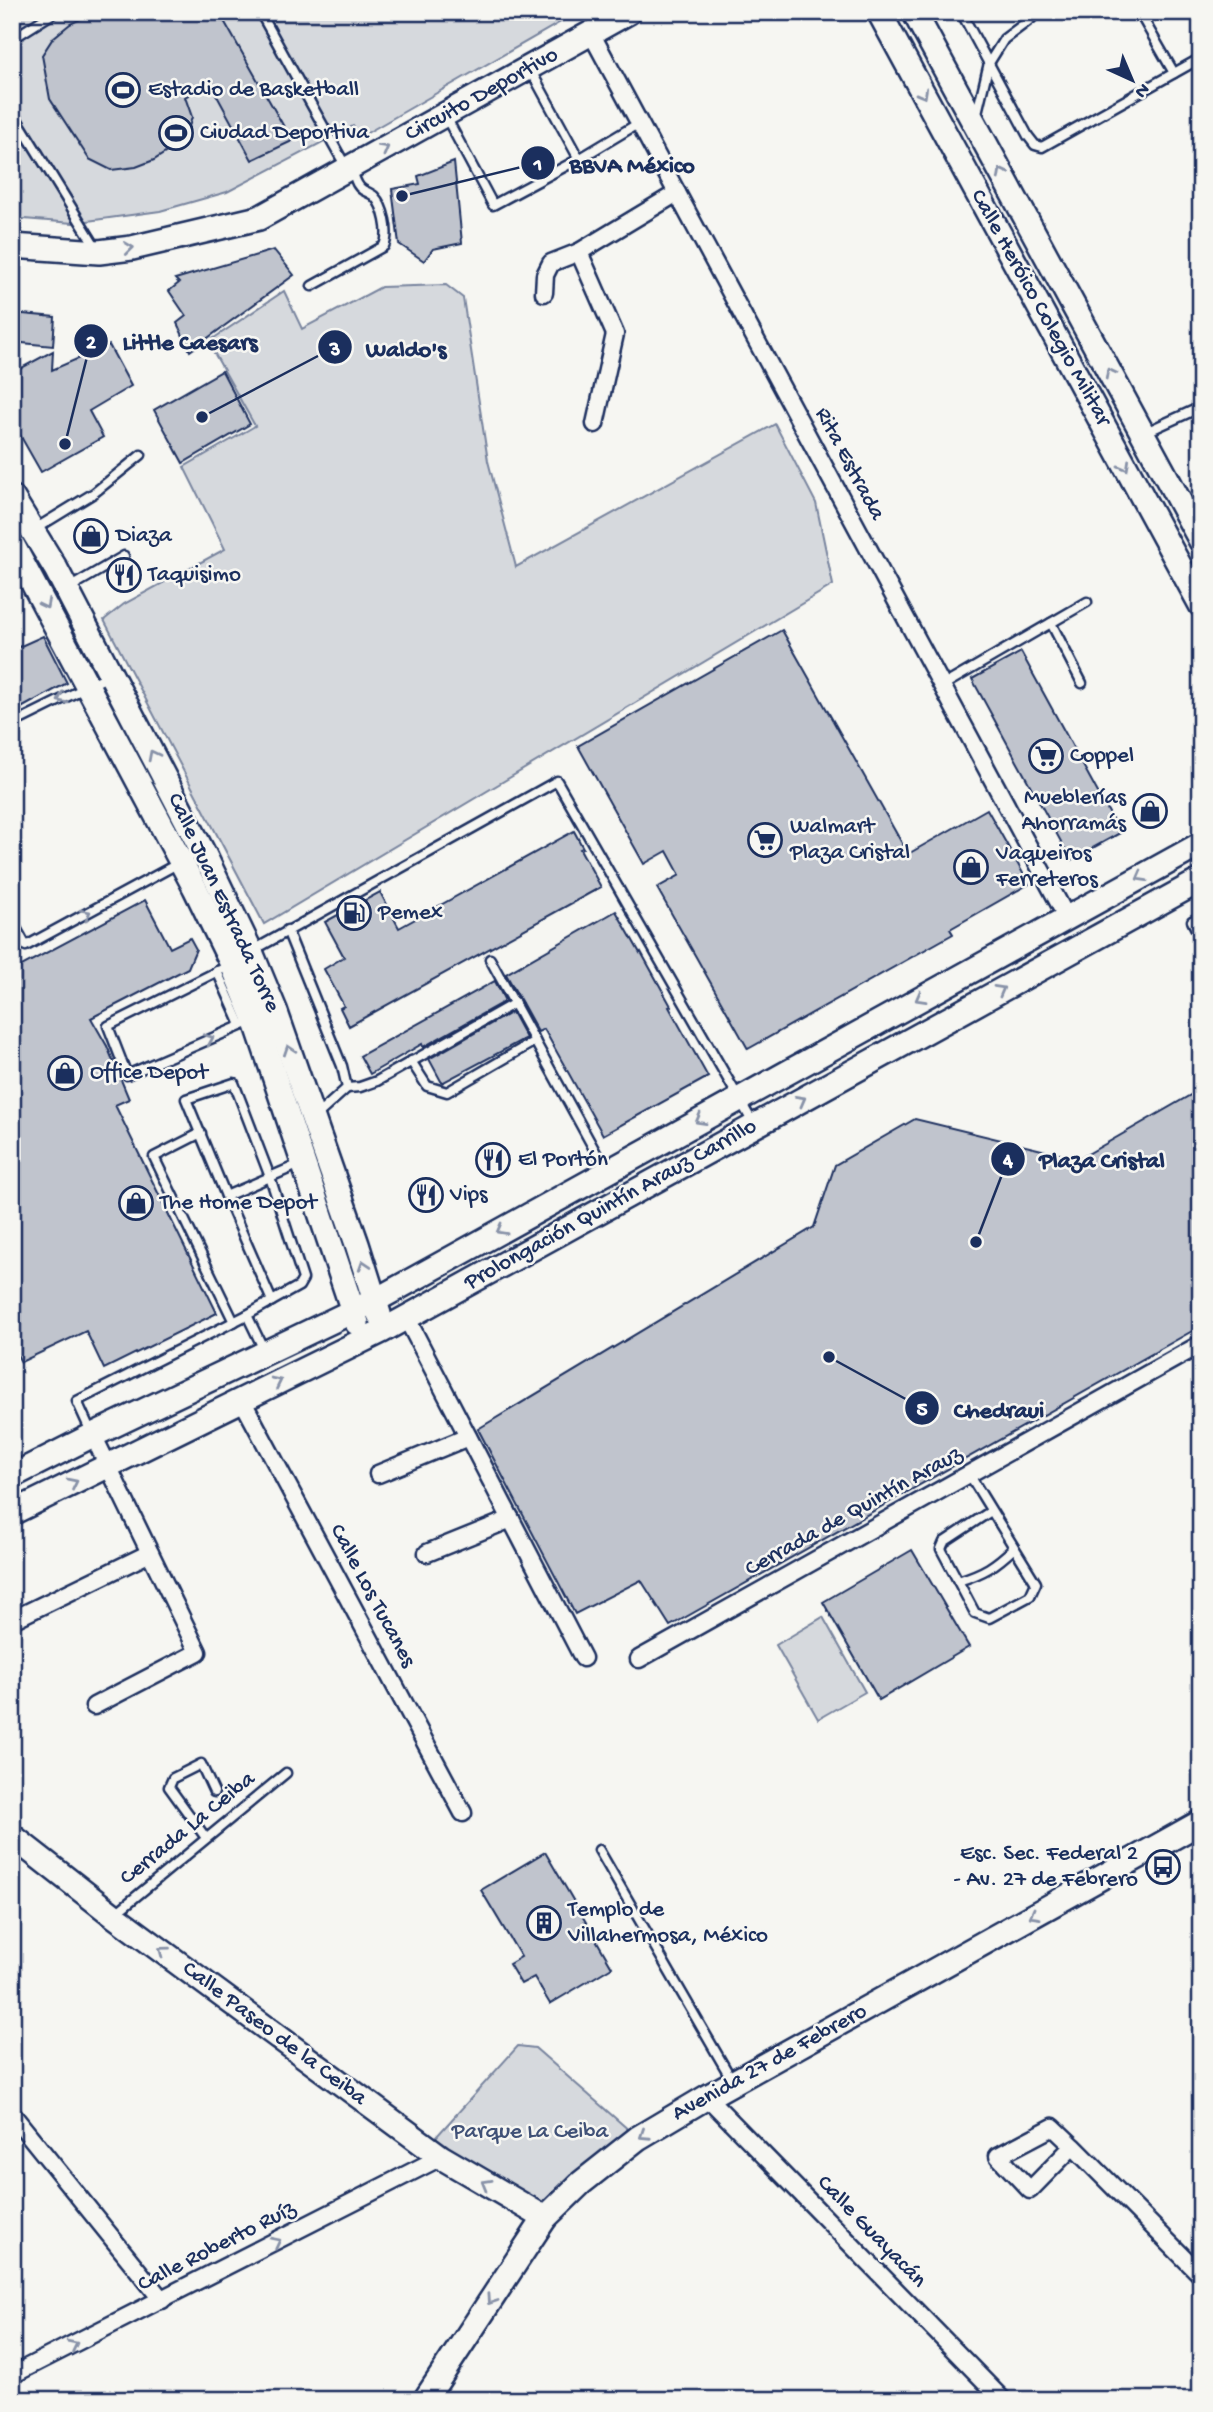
<svg xmlns="http://www.w3.org/2000/svg" width="1213" height="2412" font-family="'Gochi Hand',sans-serif">
  <rect width="100%" height="100%" fill="#f6f6f2"/>
  <filter id="ink" filterUnits="userSpaceOnUse"><feTurbulence type="fractalNoise" baseFrequency=".0143" numOctaves="2"/><feDisplacementMap in="SourceGraphic" scale="14" xChannelSelector="R" yChannelSelector="G"/><feConvolveMatrix kernelMatrix="1 2 1 2 8 2 1 2 1" color-interpolation-filters="sRGB"/></filter>
  <g filter="url(#ink)">
    <g fill="#d6d9dd" stroke="#78849e" stroke-width="2">
      <path d="M 12,12 L 578,12 L 360,137 L 353,126 L 227,192 L 160,211 L 73,223 L 12,218 Z"/>
      <path d="M 446,285 L 463,298 L 488,461 L 516,567 L 775,424 L 816,503 L 833,585 L 264,924 L 104,620 L 124,604 L 225,549 L 184,467 L 255,426 L 208,342 L 284,291 L 302,329 L 381,287 Z"/>
      <path d="M 823,1617 L 865,1692 L 818,1719 L 776,1645 Z"/>
      <path d="M 518,2046 L 535,2048 L 638,2138 L 545,2218 L 427,2147 Z"/>
    </g>
    <g fill="#c0c4cd" stroke="#1b2f5e" stroke-width="2">
      <path d="M 95,12 L 219,12 L 292,141 L 252,160 L 210,83 L 185,97 L 192,117 L 188,130 L 176,146 L 154,160 L 136,167 L 111,170 L 89,159 L 50,99 L 42,55 L 53,38 L 70,24 Z"/>
      <path d="M 454,162 L 462,243 L 433,249 L 424,261 L 399,244 L 392,189 L 420,184 L 418,176 Z"/>
      <path d="M 274,250 L 294,275 L 190,351 L 177,323 L 186,316 L 169,291 L 179,283 L 175,279 Z"/>
      <path d="M 12,313 L 55,317 L 53,346 L 12,342 Z"/>
      <path d="M 109,345 L 131,386 L 89,411 L 103,437 L 41,472 L 12,421 L 12,373 L 53,351 L 52,370 Z"/>
      <path d="M 222,371 L 250,424 L 183,463 L 154,410 Z"/>
      <path d="M 128,561 L 139,579 L 119,590 L 109,572 Z"/>
      <path d="M 782,630 L 908,854 L 987,809 L 1029,884 L 950,929 L 953,934 L 748,1049 L 657,888 L 680,875 L 667,851 L 644,864 L 578,746 Z"/>
      <path d="M 43,636 L 67,683 L 12,713 L 12,650 Z"/>
      <path d="M 1021,652 L 1120,833 L 1071,860 L 972,679 Z"/>
      <path d="M 574,831 L 583,848 L 580,849 L 601,887 L 349,1026 L 340,1008 L 344,1006 L 324,969 L 344,957 L 325,922 L 380,892 L 399,928 Z"/>
      <path d="M 145,900 L 170,948 L 190,938 L 196,949 L 188,968 L 91,1018 L 107,1046 L 129,1099 L 115,1105 L 217,1313 L 104,1369 L 86,1331 L 21,1362 L 12,1346 L 12,971 Z"/>
      <path d="M 616,911 L 640,953 L 641,952 L 671,1006 L 669,1007 L 708,1077 L 603,1135 L 544,1029 L 538,1032 L 506,974 Z"/>
      <path d="M 495,981 L 505,1001 L 423,1047 L 422,1044 L 370,1074 L 360,1056 Z"/>
      <path d="M 512,1012 L 526,1038 L 442,1083 L 429,1059 Z"/>
      <path d="M 1201,1089 L 1201,1326 L 670,1626 L 641,1580 L 575,1614 L 478,1429 L 814,1227 L 835,1165 L 915,1119 L 1079,1159 Z"/>
      <path d="M 912,1550 L 969,1647 L 879,1700 L 823,1602 Z"/>
      <path d="M 545,1852 L 612,1967 L 550,2004 L 534,1977 L 521,1984 L 509,1964 L 521,1957 L 481,1890 Z"/>
    </g>
    <g fill="none" stroke-linecap="round" stroke-linejoin="round">
      <g stroke="#1b2f5e" stroke-width="13">
        <g id="lane">
          <path d="M 260,12 L 346,167"/>
          <path d="M 961,12 L 1028,136 L 1035,145 L 1042,147 L 1201,58"/>
          <path d="M 1139,12 L 1174,73"/>
          <path d="M 12,39 L 55,12"/>
          <path d="M 12,111 L 97,249"/>
          <path d="M 446,117 L 493,205 L 579,159 L 531,71"/>
          <path d="M 976,117 L 989,63 L 1004,39 L 1032,18"/>
          <path d="M 579,159 L 639,123"/>
          <path d="M 312,286 L 384,246 C 390,233 384,206 374,196 C 372,194 365,191 363,190 C 356,186 355,178 352,170"/>
          <path d="M 1146,432 L 1201,407"/>
          <path d="M 35,529 L 94,493 L 141,455"/>
          <path d="M 69,588 L 124,556"/>
          <path d="M 1051,623 L 1082,683"/>
          <path d="M 942,686 L 1087,602"/>
          <path d="M 12,724 L 109,676"/>
          <path d="M 1201,916 L 1192,921 L 1201,939"/>
          <path d="M 12,921 L 26,946 L 201,851"/>
          <path d="M 287,930 L 342,1066 L 347,1088 L 316,1116"/>
          <path d="M 252,951 L 557,781 L 753,1123"/>
          <path d="M 490,959 L 606,1171"/>
          <path d="M 232,964 L 108,1026 L 127,1075 L 252,1021"/>
          <path d="M 217,971 L 241,1025"/>
          <path d="M 411,1061 L 427,1086 L 447,1092 L 535,1041"/>
          <path d="M 347,1088 L 360,1087 L 377,1081 L 515,1003"/>
          <path d="M 201,1133 L 154,1157 L 234,1322"/>
          <path d="M 226,1196 L 186,1099 L 234,1083 L 270,1177 L 303,1279 L 299,1286 L 272,1301"/>
          <path d="M 247,1315 L 272,1301 L 226,1196 L 300,1164"/>
          <path d="M 91,1432 L 77,1401 L 247,1315 L 264,1350"/>
          <path d="M 969,1474 L 1036,1583 L 1030,1596 L 989,1618 L 975,1613 L 941,1549 L 944,1542 L 991,1511"/>
          <path d="M 958,1581 C 984,1573 995,1566 1014,1548"/>
          <path d="M 206,1838 L 169,1787 L 173,1778 L 201,1764 L 214,1792"/>
          <path d="M 599,1850 L 732,2080"/>
          <path d="M 116,1913 L 286,1773"/>
        </g>
      </g>
      <g stroke="#1b2f5e" stroke-width="21">
        <g id="street">
          <path d="M 591,33 L 1067,918"/>
          <path d="M 579,252 L 615,334 L 595,424"/>
          <path d="M 544,293 L 545,275 L 551,263 L 579,252 L 677,193"/>
          <path d="M 406,1317 L 583,1658"/>
          <path d="M 242,1400 L 463,1813"/>
          <path d="M 93,1435 L 198,1652 L 94,1706"/>
          <path d="M 378,1474 L 468,1437"/>
          <path d="M 427,1553 L 511,1519"/>
          <path d="M 12,1620 L 150,1553"/>
          <path d="M 639,1659 L 1201,1344"/>
          <path d="M 707,2097 L 1003,2400"/>
          <path d="M 12,2114 L 162,2300"/>
          <path d="M 1073,2146 L 1030,2190 L 998,2156 L 1053,2127 L 1073,2146 L 1201,2275"/>
          <path d="M 12,2375 L 441,2157"/>
        </g>
      </g>
      <g stroke="#1b2f5e" stroke-width="28">
        <g id="secondary">
          <path d="M 879,12 L 1201,605"/>
          <path d="M 914,12 L 1201,541"/>
          <path d="M 12,246 L 99,252 L 132,248 L 259,218 L 629,12"/>
          <path d="M 12,497 L 56,569 L 205,856 L 251,952 L 275,1010 L 357,1244 L 379,1314"/>
          <path d="M 12,544 L 195,888 L 232,964 L 255,1019 L 357,1323"/>
          <path d="M 12,1476 L 93,1435 L 376,1300 L 1201,844"/>
          <path d="M 12,1513 L 382,1331 L 1201,880"/>
          <path d="M 12,1836 L 113,1915 L 441,2157 L 545,2218"/>
          <path d="M 425,2400 L 545,2218 L 581,2183 L 638,2138 L 707,2097 L 1201,1822"/>
        </g>
      </g>
      <use href="#lane" stroke="#f6f6f2" stroke-width="8"/>
      <use href="#street" stroke="#f6f6f2" stroke-width="16"/>
      <use href="#secondary" stroke="#f6f6f2" stroke-width="23"/>
    </g>
    <defs><path id="oneway-chevron" d="M-2-3.5L2.5 0L-2 3.5" fill="none" stroke-width="1.6" stroke-linecap="round" stroke-linejoin="round" transform="scale(1.75)"/></defs>
    <g stroke="#8892a8">
      <use href="#oneway-chevron" transform="translate(923 94) rotate(61)"/>
      <use href="#oneway-chevron" transform="translate(384 149) rotate(-29)"/>
      <use href="#oneway-chevron" transform="translate(1002 173) rotate(-118)"/>
      <use href="#oneway-chevron" transform="translate(129 248) rotate(-7)"/>
      <use href="#oneway-chevron" transform="translate(1110 373) rotate(-118)"/>
      <use href="#oneway-chevron" transform="translate(1125 466) rotate(61)"/>
      <use href="#oneway-chevron" transform="translate(45 604) rotate(63)"/>
      <use href="#oneway-chevron" transform="translate(62 699) rotate(154)"/>
      <use href="#oneway-chevron" transform="translate(153 755) rotate(-117)"/>
      <use href="#oneway-chevron" transform="translate(1141 877) rotate(151)"/>
      <use href="#oneway-chevron" transform="translate(86 914) rotate(-28)"/>
      <use href="#oneway-chevron" transform="translate(1000 990) rotate(-29)"/>
      <use href="#oneway-chevron" transform="translate(920 998) rotate(151)"/>
      <use href="#oneway-chevron" transform="translate(209 1039) rotate(-23)"/>
      <use href="#oneway-chevron" transform="translate(289 1050) rotate(-109)"/>
      <use href="#oneway-chevron" transform="translate(801 1100) rotate(-29)"/>
      <use href="#oneway-chevron" transform="translate(700 1120) rotate(151)"/>
      <use href="#oneway-chevron" transform="translate(501 1230) rotate(151)"/>
      <use href="#oneway-chevron" transform="translate(364 1265) rotate(-108)"/>
      <use href="#oneway-chevron" transform="translate(277 1382) rotate(-26)"/>
      <use href="#oneway-chevron" transform="translate(73 1483) rotate(-26)"/>
      <use href="#oneway-chevron" transform="translate(1034 1915) rotate(151)"/>
      <use href="#oneway-chevron" transform="translate(163 1951) rotate(-143)"/>
      <use href="#oneway-chevron" transform="translate(644 2135) rotate(147)"/>
      <use href="#oneway-chevron" transform="translate(486 2184) rotate(-150)"/>
      <use href="#oneway-chevron" transform="translate(276 2242) rotate(-27)"/>
      <use href="#oneway-chevron" transform="translate(491 2300) rotate(124)"/>
      <use href="#oneway-chevron" transform="translate(73 2345) rotate(-26)"/>
    </g>
  </g>
  <defs>
    <g id="stadium-ring" transform="scale(1.75)"><circle r="9.5" fill="#f6f6f2" stroke="#1b2f5e" stroke-width="1.5"/><path d="M0-5a6.5 5 0 1 0 0 10a6.5 5 0 1 0 0-10ZM-3.5-1.8h7v3.6h-7Z" fill="#1b2f5e"/></g>
    <g id="shop-ring" transform="scale(1.75)"><circle r="9.5" fill="#f6f6f2" stroke="#1b2f5e" stroke-width="1.5"/><path d="M-5-2.5h2.3a2.7 3.5 0 0 1 5.4 0H5L5.5 6h-11ZM-1.5-2.5h3a1.5 2.3 0 0 0-3 0Z" fill="#1b2f5e"/></g>
    <g id="restaurant-ring" transform="scale(1.75)"><circle r="9.5" fill="#f6f6f2" stroke="#1b2f5e" stroke-width="1.5"/><path d="M-5-6h1v4h1v-4h1v4h1v-4h1v5L-1.5 .5V6h-2V.5L-5-1ZM5-6V6H3V1.5H1.5Q1.5-4 5-6Z" fill="#1b2f5e"/></g>
    <g id="supermarket-ring" transform="scale(1.75)"><circle r="9.5" fill="#f6f6f2" stroke="#1b2f5e" stroke-width="1.5"/><path d="M-6-5.5h2.5l.6 2H6L4.5 2H-2.5L-4.4-4H-6ZM-1.5 3.2a1.3 1.3 0 1 0 .1 0ZM3 3.2a1.3 1.3 0 1 0 .1 0Z" fill="#1b2f5e"/></g>
    <g id="fuel-ring" transform="scale(1.75)"><circle r="9.5" fill="#f6f6f2" stroke="#1b2f5e" stroke-width="1.5"/><path d="M-5.5-6h7V0h2V4h1.3V-2.5L3-4.5l.8-.8L6-3V5H2.5V1h-1V6h-7ZM-4.2-4.7v3.2H.2V-4.7Z" fill="#1b2f5e"/></g>
    <g id="bus-ring" transform="scale(1.75)"><circle r="9.5" fill="#f6f6f2" stroke="#1b2f5e" stroke-width="1.5"/><path d="M-5-6H5V4H4V6H2V4H-2V6H-4V4H-5ZM-3.5-4V0h7V-4ZM-3.5 1.2v1.5H-2V1.2ZM2 1.2v1.5H3.5V1.2Z" fill="#1b2f5e"/></g>
    <g id="building-ring" transform="scale(1.75)"><circle r="9.5" fill="#f6f6f2" stroke="#1b2f5e" stroke-width="1.5"/><path d="M-4-6H4V6H1V3H-1V6H-4ZM-2.5-4.3h1.7v1.8h-1.7ZM.8-4.3h1.7v1.8H.8ZM-2.5-1h1.7V.8h-1.7ZM.8-1h1.7V.8H.8Z" fill="#1b2f5e"/></g>
  </defs>
  <g fill-rule="evenodd">
    <use href="#stadium-ring" x="123" y="90"/>
    <use href="#stadium-ring" x="176" y="133"/>
    <use href="#shop-ring" x="91" y="536"/>
    <use href="#restaurant-ring" x="124" y="575"/>
    <use href="#supermarket-ring" x="1046" y="756"/>
    <use href="#shop-ring" x="1150" y="811"/>
    <use href="#supermarket-ring" x="765" y="840"/>
    <use href="#shop-ring" x="971" y="867"/>
    <use href="#fuel-ring" x="354" y="913"/>
    <use href="#shop-ring" x="65" y="1073"/>
    <use href="#restaurant-ring" x="493" y="1160"/>
    <use href="#restaurant-ring" x="426" y="1195"/>
    <use href="#shop-ring" x="136" y="1203"/>
    <use href="#bus-ring" x="1163" y="1867"/>
    <use href="#building-ring" x="544" y="1923"/>
  </g>
  <g text-anchor="middle" dominant-baseline="central" stroke-width="5" stroke-linejoin="round" paint-order="stroke">
    <g font-size="23" fill="#1b2f5e" stroke="#f6f6f2" text-anchor="start">
      <text x="148" y="90">Estadio de Basketball</text>
      <text x="200" y="133">Ciudad Deportiva</text>
      <text x="116" y="536">Diaza</text>
      <text x="148" y="575">Taquisimo</text>
      <text x="1070" y="756">Coppel</text>
      <text x="1126" y="798" text-anchor="end">Mueblerías<tspan x="1126" dy="26">Ahorramás</tspan></text>
      <text x="790" y="827">Walmart<tspan x="790" dy="26">Plaza Cristal</tspan></text>
      <text x="996" y="854">Vaqueiros<tspan x="996" dy="26">Ferreteros</tspan></text>
      <text x="378" y="913">Pemex</text>
      <text x="90" y="1073">Office Depot</text>
      <text x="518" y="1160">El Portón</text>
      <text x="450" y="1195">Vips</text>
      <text x="160" y="1203">The Home Depot</text>
      <text x="1138" y="1854" text-anchor="end">Esc. Sec. Federal 2<tspan x="1138" dy="26">- Av. 27 de Febrero</tspan></text>
      <text x="568" y="1910">Templo de<tspan x="568" dy="26">Villahermosa, México</tspan></text>
    </g>
    <g font-size="23" fill="#1b2f5e" stroke="#f6f6f2">
      <text transform="translate(482 95) rotate(-29)">Circuito Deportivo</text>
      <text transform="translate(1040 308) rotate(61)">Calle Heróico Colegio Militar</text>
      <text transform="translate(849 464) rotate(62)">Rita Estrada</text>
      <text transform="translate(223 903) rotate(65)">Calle Juan Estrada Torre</text>
      <text transform="translate(611 1205) rotate(-29)">Prolongación Quintín Arauz Carrillo</text>
      <text transform="translate(854 1512) rotate(-29)">Cerrada de Quintín Arauz</text>
      <text transform="translate(372 1596) rotate(62)">Calle Los Tucanes</text>
      <text transform="translate(188 1829) rotate(-39)">Cerrada La Ceiba</text>
      <text transform="translate(274 2034) rotate(37)">Calle Paseo de la Ceiba</text>
      <text transform="translate(770 2063) rotate(-29)">Avenida 27 de Febrero</text>
      <text transform="translate(871 2232) rotate(46)">Calle Guayacán</text>
      <text transform="translate(217 2247) rotate(-27)">Calle Roberto Ruíz</text>
    </g>
    <g font-size="23" fill="#405177" stroke="#f6f6f2">
      <text x="530" y="2132">Parque La Ceiba</text>
    </g>
  </g>
  <path fill="none" stroke="#1b2f5e" stroke-width="2.5" d="M402 196L538 163M65 444L91 341M202 417L335 347M976 1242L1008 1159M829 1357L922 1408"/>
  <g fill="#1b2f5e" stroke="#f6f6f2" stroke-width="2.5">
    <circle cx="402" cy="196" r="7"/>
    <circle cx="65" cy="444" r="7"/>
    <circle cx="202" cy="417" r="7"/>
    <circle cx="976" cy="1242" r="7"/>
    <circle cx="829" cy="1357" r="7"/>
    <circle cx="538" cy="163" r="18"/>
    <circle cx="91" cy="341" r="18"/>
    <circle cx="335" cy="347" r="18"/>
    <circle cx="1008" cy="1159" r="18"/>
    <circle cx="922" cy="1408" r="18"/>
  </g>
  <g font-size="21" text-anchor="middle" font-weight="bold" fill="#fff">
    <text x="538" y="170">1</text>
    <text x="91" y="348">2</text>
    <text x="335" y="355">3</text>
    <text x="1008" y="1166">4</text>
    <text x="922" y="1415">5</text>
  </g>
  <g font-size="24" text-anchor="middle" font-weight="bold" fill="#1b2f5e" stroke="#f6f6f2" stroke-width="5" stroke-linejoin="round" paint-order="stroke">
    <text x="632" y="172">BBVA México</text>
    <text x="190" y="349">Little Caesars</text>
    <text x="406" y="356">Waldo's</text>
    <text x="1102" y="1167">Plaza Cristal</text>
    <text x="999" y="1417">Chedraui</text>
  </g>
  <rect width="1213" height="2412" fill="none" stroke="#f6f6f2" stroke-width="42"/>
  <rect x="21" y="21" width="1171" height="2370" fill="none" stroke="#1b2f5e" stroke-width="2.5" filter="url(#ink)"/>
  <g transform="translate(1132 80) rotate(136)" stroke="#f6f6f2" stroke-width="5" paint-order="stroke">
  <path d="M0-5L12 26L0 18L-12 26Z" fill="#1b2f5e"/>
  <text y="-10" font-size="19" font-weight="bold" text-anchor="middle" fill="#1b2f5e">N</text>
  </g>
</svg>
